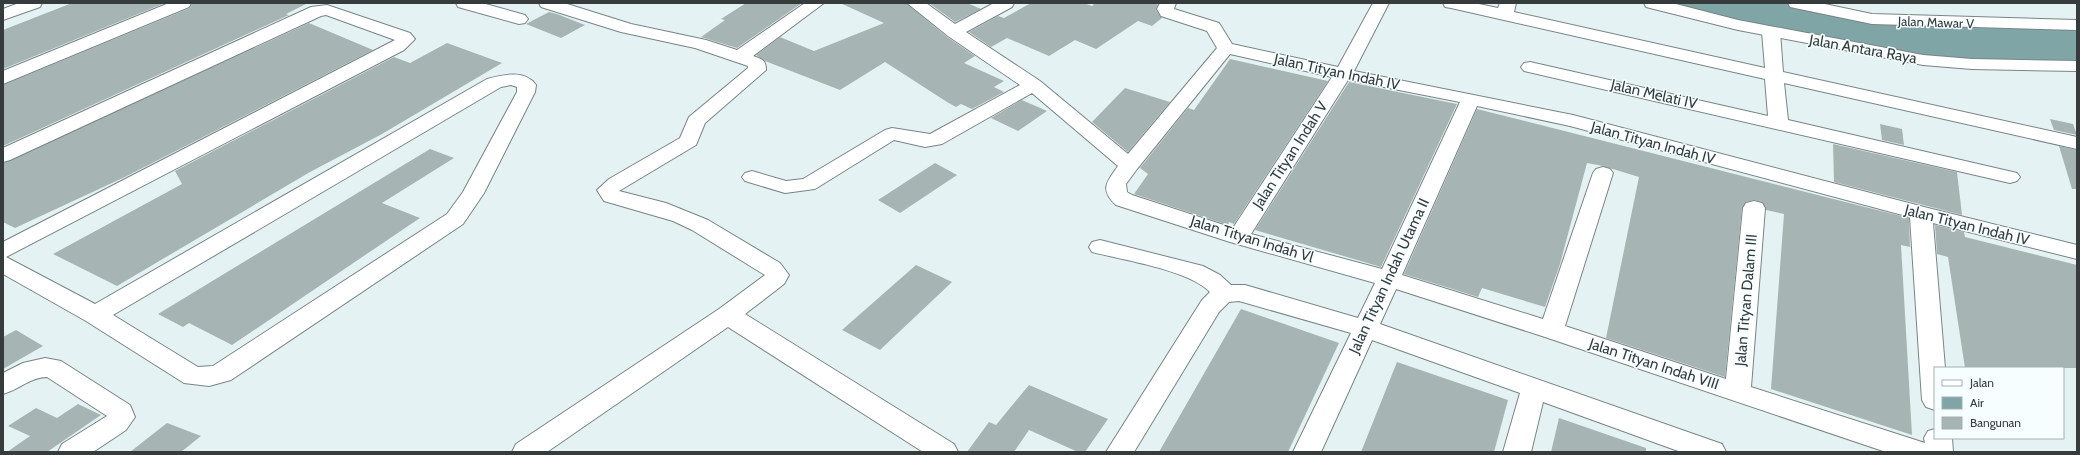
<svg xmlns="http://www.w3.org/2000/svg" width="2080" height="455" font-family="Cabin,sans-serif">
  <rect width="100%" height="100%" fill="#e5f2f3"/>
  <path fill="#80a5a6" d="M 1652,3 L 1796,3 L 1872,19 L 2077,25 L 2077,66 L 1947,62 Z"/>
  <g fill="#a7b4b4">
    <path d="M 72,3 L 165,3 L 3,69 L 3,30 Z"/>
    <path d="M 192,3 L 308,3 L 286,14 L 289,15 L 3,146 L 3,85 L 190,8 Z"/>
    <path d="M 746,3 L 802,3 L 737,48 L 701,37 L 725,20 L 721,19 Z"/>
    <path d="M 840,3 L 906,3 L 947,37 L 975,56 L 964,63 L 1004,81 L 994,87 L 1004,92 L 972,109 L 961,104 L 956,107 L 947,102 L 885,62 L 840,90 L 765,61 L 756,55 L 780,37 L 814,51 L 884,23 Z"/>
    <path d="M 929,3 L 967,3 L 981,9 L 955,22 Z"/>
    <path d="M 1031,3 L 1084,3 L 1092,6 L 1095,3 L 1158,3 L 1156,10 L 1162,18 L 1152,26 L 1138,21 L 1096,49 L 1075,40 L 1049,56 L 1007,38 L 991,47 L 969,32 L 998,16 L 1004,18 Z"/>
    <path d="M 549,12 L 557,14 L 585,25 L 561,38 L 526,24 Z"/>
    <path d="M 309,23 L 373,50 L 125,177 L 15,228 L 3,222 L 3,163 Z"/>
    <path d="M 447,43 L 502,63 L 382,134 L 310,172 L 117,286 L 53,254 L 182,184 L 175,171 L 394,57 L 410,63 Z"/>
    <path d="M 1230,59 L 1328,81 L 1234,224 L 1229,222 L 1228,225 L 1134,194 L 1148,174 L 1140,168 L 1188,108 L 1194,110 Z"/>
    <path d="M 1349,82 L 1457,104 L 1381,267 L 1255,230 Z"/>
    <path d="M 1125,88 L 1170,102 L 1128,152 L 1092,122 Z"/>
    <path d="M 1022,100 L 1047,111 L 1018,131 L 991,118 Z"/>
    <path d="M 1477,109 L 1909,218 L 1910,247 L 1901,245 L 1912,435 L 1771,389 L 1784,214 L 1766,210 L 1762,202 L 1754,200 L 1746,202 L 1742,208 L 1725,377 L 1606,338 L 1639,177 L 1603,166 L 1587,163 L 1560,264 L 1545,307 L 1482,288 L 1478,297 L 1404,274 Z"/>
    <path d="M 2050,119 L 2073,124 L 2077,135 L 2054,130 Z"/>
    <path d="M 1880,124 L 1902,129 L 1904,145 L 1882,140 Z"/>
    <path d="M 1833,144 L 1957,172 L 1962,215 L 1834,182 Z"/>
    <path d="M 2059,146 L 2077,150 L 2077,189 L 2072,189 Z"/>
    <path d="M 430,149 L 454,158 L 382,203 L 420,218 L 232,345 L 189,323 L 183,327 L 158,314 Z"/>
    <path d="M 935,163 L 957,175 L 900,213 L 878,200 Z"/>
    <path d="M 1935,225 L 1964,232 L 1965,237 L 2077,265 L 2077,368 L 1965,368 L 1948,257 L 1937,254 Z"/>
    <path d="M 916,265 L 952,282 L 880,350 L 842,330 Z"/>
    <path d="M 1241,309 L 1339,343 L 1288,452 L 1159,452 Z"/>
    <path d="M 16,330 L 43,346 L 3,369 L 3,337 Z"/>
    <path d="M 1397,362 L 1508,400 L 1494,452 L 1361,452 Z"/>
    <path d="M 1029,385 L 1108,419 L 1085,452 L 1078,452 L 1029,430 L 1014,452 L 967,452 L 989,422 L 996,425 Z"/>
    <path d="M 78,404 L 101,415 L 47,452 L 7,452 L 30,436 L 8,426 L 36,408 L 57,418 Z"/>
    <path d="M 1559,418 L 1646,448 L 1646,452 L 1551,452 Z"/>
    <path d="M 167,423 L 201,436 L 181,452 L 130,452 Z"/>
  </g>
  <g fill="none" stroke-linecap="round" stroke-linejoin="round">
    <g stroke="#788585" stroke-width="2">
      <g id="minor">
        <path d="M 19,3 L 42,3 L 40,7 L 3,20 L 3,9 Z"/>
        <path d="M 169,3 L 191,3 L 189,7 L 3,84 L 3,71 Z"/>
        <path d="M 456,3 L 482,3 L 525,15 L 528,19 L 525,23 L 519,24 L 458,7 Z"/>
        <path d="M 539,3 L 564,3 L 631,24 L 706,40 L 737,50 L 805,3 L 824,3 L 753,56 C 762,59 766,60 766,70 L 705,123 L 696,145 L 619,191 L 666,203 L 708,220 L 780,263 L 789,275 L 784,284 L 745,314 L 954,444 L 958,452 L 923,452 L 728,327 L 547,452 L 512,452 L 516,444 L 719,309 L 765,275 L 692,230 L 673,221 L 604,201 L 597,190 L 609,179 L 680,138 L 689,117 L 748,68 L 748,66 L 695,48 L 621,32 L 541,7 Z"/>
        <path d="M 907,3 L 926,3 L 955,24 L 994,3 L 1014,3 L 1012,7 L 966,32 L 1040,81 L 1128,154 L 1217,48 L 1207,31 L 1161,16 L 1157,9 L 1160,3 L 1176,3 L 1174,9 L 1219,23 L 1232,44 L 1338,67 L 1373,3 L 1389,3 L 1354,71 L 1573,115 L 1924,207 L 2077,245 L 2077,259 L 1933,223 L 1945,368 L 1935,368 L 1935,410 L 1926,407 L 1922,400 L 1910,217 L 1570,126 L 1477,106 L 1402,275 L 1543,319 L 1593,173 L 1596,169 L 1603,167 L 1610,169 L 1613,173 L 1565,326 L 1726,379 L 1743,208 L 1746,203 L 1754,201 L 1762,203 L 1765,208 L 1751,387 L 1925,443 L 1924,438 L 1928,431 L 1935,429 L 1935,438 L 1952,438 L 1953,452 L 1886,452 L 1542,336 L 1396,289 L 1380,324 L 1722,444 L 1726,452 L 1681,452 L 1543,402 L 1531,452 L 1503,452 L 1520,393 L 1372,340 L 1321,452 L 1293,452 L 1351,333 L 1239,301 L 1229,302 L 1219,312 L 1134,452 L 1106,452 L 1202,300 L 1210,292 C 1189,270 1123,260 1092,252 L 1089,247 L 1092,242 L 1100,240 L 1203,266 L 1220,275 L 1231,285 L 1245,285 L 1358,318 L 1375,283 L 1230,242 L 1116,205 C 1099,189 1107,182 1118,166 L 1032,93 L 942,144 L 925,147 L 894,140 L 815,189 L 785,193 L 745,181 L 742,177 L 745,173 L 752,171 L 786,181 L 803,179 L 885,130 L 892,128 L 930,134 L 1020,85 L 948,36 ZM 1230,54 L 1332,77 L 1233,228 L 1132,195 L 1127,192 L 1126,184 L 1137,169 ZM 1348,80 L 1460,102 L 1382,269 L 1251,234 Z"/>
        <path d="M 1443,3 L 1474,3 L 1498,8 L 1500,3 L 1516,3 L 1514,12 L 1765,68 L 1762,32 L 1765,28 L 1771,27 L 1777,28 L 1780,32 L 1783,72 L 2077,137 L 2077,149 L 1784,83 L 1788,120 L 2017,173 L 2020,177 L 2017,181 L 2010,183 L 1524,71 L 1521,67 L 1524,63 L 1530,62 L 1768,116 L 1765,79 L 1451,8 L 1445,7 Z"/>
        <path d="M 1788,3 L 1820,3 L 1872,14 L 2077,20 L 2077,30 L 1872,24 L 1790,7 Z"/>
        <path d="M 327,5 L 410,33 L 415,39 L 404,50 L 6,257 L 95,304 L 487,79 C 503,75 525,69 536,85 L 535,92 L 484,193 L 463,224 L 231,380 L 209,386 L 184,383 L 86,321 L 3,274 L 3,242 L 395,40 L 326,15 L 321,16 L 10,160 L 3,162 L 3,148 L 311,7 ZM 511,85 L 517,87 L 517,92 L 463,192 L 447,214 L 213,366 L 198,367 L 113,315 L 501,87 Z"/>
        <path d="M 45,358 L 61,361 L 130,405 L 135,417 L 126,430 L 93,452 L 58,452 L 62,444 L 107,416 L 47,377 C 31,377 18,390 3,394 L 3,373 L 23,363 Z"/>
      </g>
    </g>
    <g stroke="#788585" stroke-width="2">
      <path id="tertiary" d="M 1644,3 L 1672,3 L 1738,20 L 1923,55 L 1972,59 L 2077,61 L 2077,71 L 1972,69 L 1923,65 L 1738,30 L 1646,7 Z"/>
    </g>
    <use href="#minor" fill="#fff" fill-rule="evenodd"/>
    <use href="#tertiary" fill="#fff" fill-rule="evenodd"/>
  </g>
  <g text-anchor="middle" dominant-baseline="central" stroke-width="3" stroke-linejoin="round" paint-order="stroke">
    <g font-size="13" fill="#363c3c" stroke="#f6feff">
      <text transform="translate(1936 22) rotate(2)">Jalan Mawar V</text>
    </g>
    <g font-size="15" fill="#363c3c" stroke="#f6feff">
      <text transform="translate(1863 49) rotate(10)">Jalan Antara Raya</text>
      <text transform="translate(1337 72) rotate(12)">Jalan Tityan Indah IV</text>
      <text transform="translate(1654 94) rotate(13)">Jalan Melati IV</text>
      <text transform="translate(1653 143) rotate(15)">Jalan Tityan Indah IV</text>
      <text transform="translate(1290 155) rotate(-57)">Jalan Tityan Indah V</text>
      <text transform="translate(1967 225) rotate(14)">Jalan Tityan Indah IV</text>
      <text transform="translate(1252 239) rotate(17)">Jalan Tityan Indah Vl</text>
      <text transform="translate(1389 276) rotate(-65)">Jalan Tityan Indah Utama II</text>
      <text transform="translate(1746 300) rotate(-85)">Jalan Tityan Dalam III</text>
      <text transform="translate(1654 364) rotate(18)">Jalan Tityan Indah VIII</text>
    </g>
  </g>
  <rect width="2080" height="455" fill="none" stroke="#363c3c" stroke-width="8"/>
  <rect x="1934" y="367" width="130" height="72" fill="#f6feff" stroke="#a9b0b1"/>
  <rect x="1942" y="380" width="20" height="6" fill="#ffffff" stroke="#a9b0b1"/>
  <text x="1970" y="387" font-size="12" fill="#363c3c">Jalan</text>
  <rect x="1942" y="397" width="20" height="12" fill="#80a5a6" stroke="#a9b0b1"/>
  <text x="1970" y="407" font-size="12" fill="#363c3c">Air</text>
  <rect x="1942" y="417" width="20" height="12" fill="#a7b4b4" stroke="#a9b0b1"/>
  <text x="1970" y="427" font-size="12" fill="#363c3c">Bangunan</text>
</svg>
